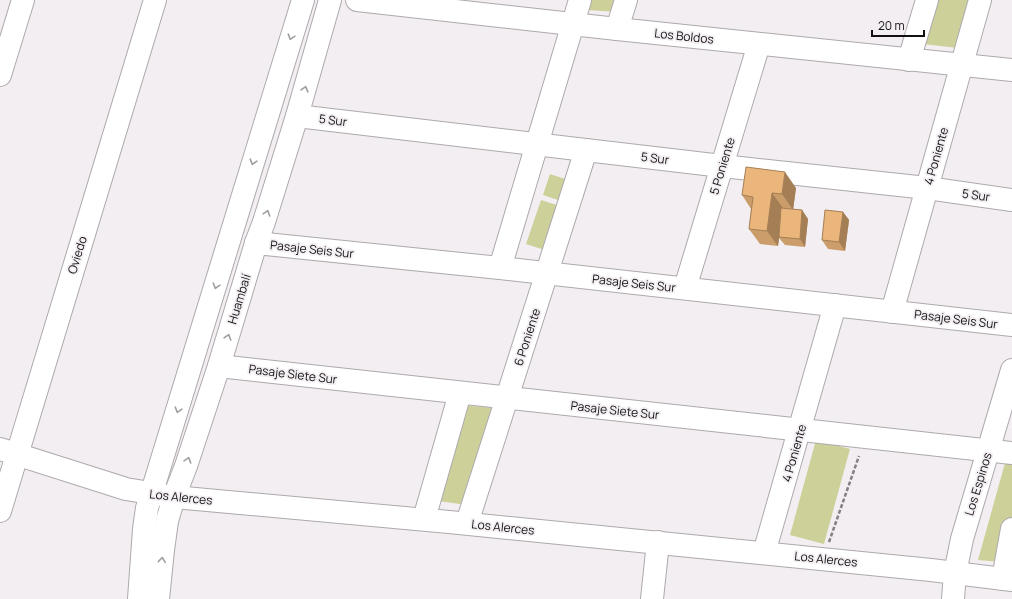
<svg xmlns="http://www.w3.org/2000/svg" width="1012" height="599" font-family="Manrope,sans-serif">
  <rect width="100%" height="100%" fill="#f2eef2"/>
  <g fill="#cdd199">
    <path d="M 590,0 L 621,0 L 617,12 L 587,10 Z"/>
    <path d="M 936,0 L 973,0 L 958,48 L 923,44 Z"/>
    <path d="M 550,174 L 571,181 L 564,202 L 543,195 Z"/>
    <path d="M 541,200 L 563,207 L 548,251 L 526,244 Z"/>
    <path d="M 459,405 L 495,408 L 467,505 L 431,500 Z"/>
    <path d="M 816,440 L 850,449 L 824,544 L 790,535 Z"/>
    <path d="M 1005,463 L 1012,463 L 1012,563 L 978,560 Z"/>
  </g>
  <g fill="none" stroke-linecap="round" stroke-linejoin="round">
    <g stroke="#ada9ad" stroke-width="24">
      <g id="minor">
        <path d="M 357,0 L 617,29 L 1012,70"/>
        <path d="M 617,29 L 626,0"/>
        <path d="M 909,60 L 927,0"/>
        <path d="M 0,75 L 23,0"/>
        <path d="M 297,116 L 722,166 L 927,188 L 1012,200"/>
        <path d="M 256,243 L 500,268 L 1012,325"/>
        <path d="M 500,268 L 580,0"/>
        <path d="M 685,288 L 759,44"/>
        <path d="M 892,312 L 980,0"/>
        <path d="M 219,366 L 1012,453"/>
        <path d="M 0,449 L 126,489 L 174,497 L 449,522 L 931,570 L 1012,580"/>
        <path d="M 0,511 L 155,0"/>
        <path d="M 424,519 L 460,393"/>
        <path d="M 467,523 L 586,150"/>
        <path d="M 764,553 L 835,305"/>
        <path d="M 1003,579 L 1012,529"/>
        <path d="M 139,599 L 144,529 L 147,508 L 303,0"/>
        <path d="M 158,599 L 163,550 L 167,521 L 174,497 L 186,466 L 219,366 L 256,243 L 264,222 L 297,116 L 330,0"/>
        <path d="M 652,599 L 658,542"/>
        <path d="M 953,599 L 955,573 L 962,539 L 1012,370"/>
      </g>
    </g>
    <path stroke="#838083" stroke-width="2.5" stroke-dasharray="4 2" stroke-linecap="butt" d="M 829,542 L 859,456"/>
    <use href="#minor" stroke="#fff" stroke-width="22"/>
  </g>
  <g fill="#ca9d6a">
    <path d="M 796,188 L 793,210 L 802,210 L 808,219 L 805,247 L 785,245 L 779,238 L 778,246 L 760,244 L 749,229 L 751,209 L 742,195 Z"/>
    <path d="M 843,212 L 849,220 L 845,251 L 828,249 L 822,240 Z"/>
  </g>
  <g fill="#a47f56">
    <path d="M 785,172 L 796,188 L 793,210 L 782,194 Z"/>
    <path d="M 772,193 L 783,208 L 778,246 L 767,231 Z"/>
    <path d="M 802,210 L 808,219 L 805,247 L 800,239 Z"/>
    <path d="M 843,212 L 849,220 L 845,251 L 839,242 Z"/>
  </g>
  <g fill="#ebb67b" stroke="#a47f56">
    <path d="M 746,167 L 785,172 L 782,194 L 772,193 L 767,231 L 749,229 L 753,197 L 742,195 Z"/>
    <path d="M 781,208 L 802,210 L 800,239 L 779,237 Z"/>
    <path d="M 825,210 L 843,212 L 839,242 L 822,240 Z"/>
  </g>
  <defs><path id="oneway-chevron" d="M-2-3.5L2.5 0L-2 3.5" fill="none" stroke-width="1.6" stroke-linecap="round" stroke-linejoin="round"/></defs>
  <g stroke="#a09fa0">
    <use href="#oneway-chevron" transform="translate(291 37) rotate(107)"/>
    <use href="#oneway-chevron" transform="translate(305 89) rotate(-74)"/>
    <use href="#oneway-chevron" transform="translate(253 162) rotate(107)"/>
    <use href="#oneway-chevron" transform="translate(267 213) rotate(-72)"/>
    <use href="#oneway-chevron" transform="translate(216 286) rotate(107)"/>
    <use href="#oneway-chevron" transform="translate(228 337) rotate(-73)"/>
    <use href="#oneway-chevron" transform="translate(178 410) rotate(107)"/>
    <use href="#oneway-chevron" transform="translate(188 460) rotate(-72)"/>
    <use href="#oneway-chevron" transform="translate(162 560) rotate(-84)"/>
  </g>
  <g text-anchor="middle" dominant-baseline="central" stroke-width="3.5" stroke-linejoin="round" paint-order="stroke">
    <g font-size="12" fill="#121012" stroke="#f2eef2">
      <text transform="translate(684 36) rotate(6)">Los Boldos</text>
      <text transform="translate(333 120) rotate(7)">5 Sur</text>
      <text transform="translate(936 156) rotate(-74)">4 Poniente</text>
      <text transform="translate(655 158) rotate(7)">5 Sur</text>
      <text transform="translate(722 166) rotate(-73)">5 Poniente</text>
      <text transform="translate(976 195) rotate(8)">5 Sur</text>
      <text transform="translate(312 249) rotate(6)">Pasaje Seis Sur</text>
      <text transform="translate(77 255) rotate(-73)">Oviedo</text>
      <text transform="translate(634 283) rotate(6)">Pasaje Seis Sur</text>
      <text transform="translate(239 299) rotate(-73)">Huambalí</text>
      <text transform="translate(956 319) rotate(7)">Pasaje Seis Sur</text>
      <text transform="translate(527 337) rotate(-72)">6 Poniente</text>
      <text transform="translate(293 374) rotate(7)">Pasaje Siete Sur</text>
      <text transform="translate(615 410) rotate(6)">Pasaje Siete Sur</text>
      <text transform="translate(794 453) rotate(-74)">4 Poniente</text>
      <text transform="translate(978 484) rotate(-73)">Los Espinos</text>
      <text transform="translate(181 497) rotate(6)">Los Alerces</text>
      <text transform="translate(503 527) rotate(6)">Los Alerces</text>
      <text transform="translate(826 559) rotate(6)">Los Alerces</text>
    </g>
  </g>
  <path d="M872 30v6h52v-6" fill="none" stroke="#121012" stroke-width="2"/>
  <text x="878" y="30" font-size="12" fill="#121012" stroke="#f2eef2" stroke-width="3" paint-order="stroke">20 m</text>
</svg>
